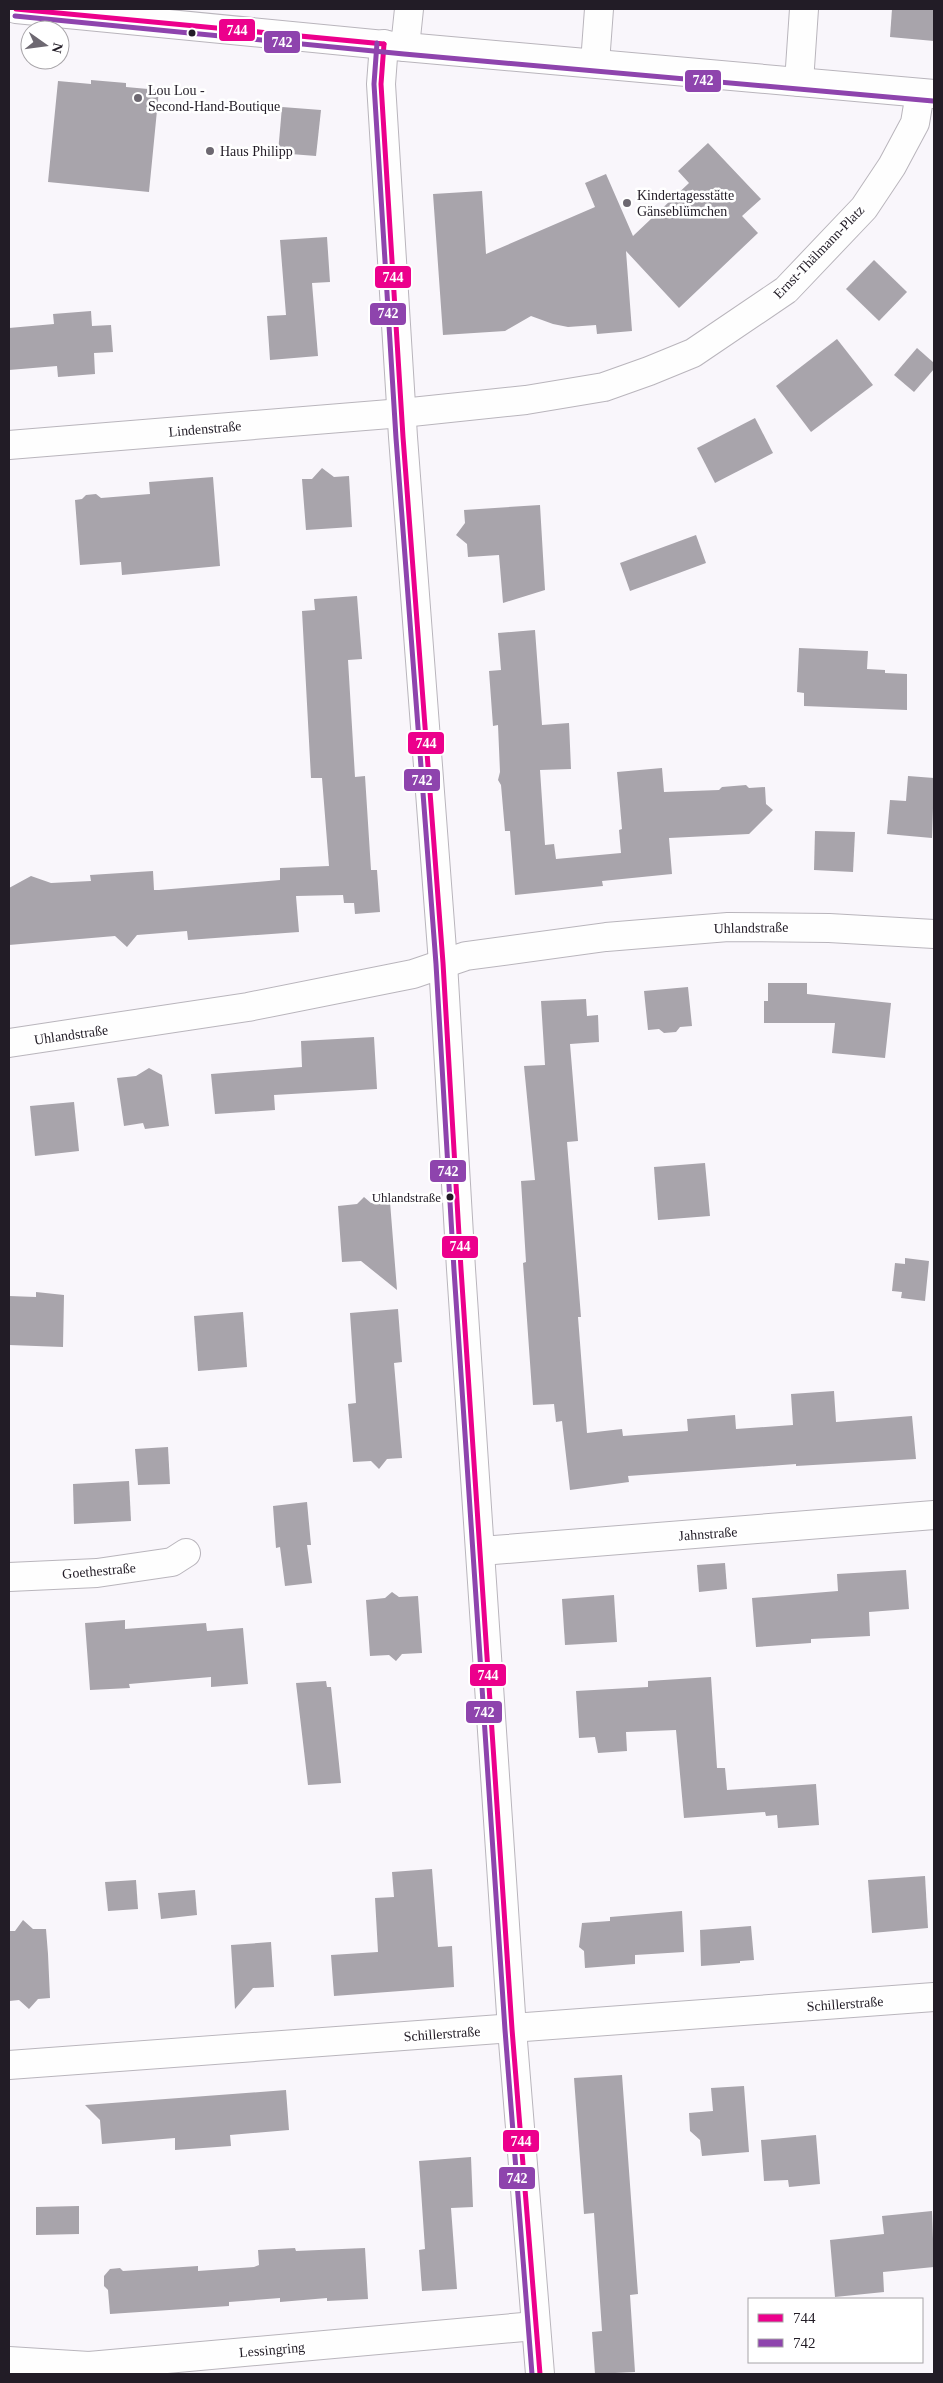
<svg xmlns="http://www.w3.org/2000/svg" width="943" height="2383" font-family="Georgia,serif">
  <rect width="100%" height="100%" fill="#f9f6fb"/>
  <g fill="#a8a4ab">
    <path d="M 892,9 L 934,9 L 934,41 L 890,37 Z"/>
    <path d="M 91,80 L 126,83 L 126,87 L 159,90 L 149,192 L 48,182 L 58,81 L 91,84 Z"/>
    <path d="M 282,107 L 321,110 L 316,156 L 278,153 Z"/>
    <path d="M 708,143 L 761,199 L 742,216 L 758,233 L 679,308 L 626,251 L 632,331 L 597,334 L 596,325 L 568,327 L 553,324 L 531,316 L 505,331 L 443,335 L 433,194 L 482,191 L 486,254 L 595,207 L 585,183 L 606,174 L 633,236 L 689,183 L 678,171 Z"/>
    <path d="M 327,237 L 330,282 L 312,283 L 318,356 L 270,360 L 267,316 L 286,315 L 280,240 Z"/>
    <path d="M 874,260 L 907,292 L 879,321 L 846,289 Z"/>
    <path d="M 91,311 L 92,326 L 111,325 L 113,352 L 94,353 L 95,374 L 58,377 L 57,366 L 9,370 L 9,328 L 54,324 L 53,314 Z"/>
    <path d="M 837,339 L 873,385 L 811,432 L 776,386 Z"/>
    <path d="M 917,348 L 934,363 L 934,369 L 914,392 L 894,375 Z"/>
    <path d="M 755,418 L 773,453 L 715,483 L 697,448 Z"/>
    <path d="M 322,468 L 334,477 L 349,476 L 352,527 L 306,530 L 302,479 L 312,479 Z"/>
    <path d="M 213,477 L 220,566 L 122,575 L 121,562 L 80,565 L 75,500 L 82,499 L 86,495 L 96,494 L 101,498 L 150,494 L 149,482 Z"/>
    <path d="M 540,505 L 545,590 L 503,603 L 499,555 L 468,557 L 467,544 L 456,535 L 465,523 L 464,510 Z"/>
    <path d="M 696,535 L 706,563 L 630,591 L 620,563 Z"/>
    <path d="M 357,596 L 362,659 L 348,660 L 355,777 L 365,776 L 371,870 L 377,870 L 380,912 L 355,914 L 354,903 L 344,903 L 343,895 L 296,896 L 299,932 L 188,940 L 187,931 L 137,935 L 127,947 L 115,936 L 9,945 L 9,888 L 31,876 L 51,883 L 91,881 L 90,875 L 153,871 L 154,890 L 159,890 L 280,880 L 280,868 L 329,866 L 322,778 L 311,778 L 302,611 L 315,610 L 314,599 Z"/>
    <path d="M 535,630 L 542,725 L 569,723 L 571,769 L 540,770 L 545,845 L 554,844 L 556,859 L 621,853 L 619,830 L 622,829 L 617,772 L 662,768 L 664,792 L 719,790 L 722,787 L 746,785 L 749,788 L 765,787 L 766,804 L 773,810 L 749,834 L 669,838 L 672,874 L 602,881 L 603,886 L 515,895 L 510,831 L 505,831 L 501,785 L 498,780 L 500,772 L 498,725 L 493,726 L 489,671 L 501,670 L 498,633 Z"/>
    <path d="M 799,648 L 868,651 L 867,669 L 885,670 L 885,673 L 907,674 L 907,710 L 804,706 L 804,693 L 797,692 Z"/>
    <path d="M 908,776 L 934,778 L 932,838 L 887,834 L 890,800 L 906,801 Z"/>
    <path d="M 815,831 L 855,832 L 853,872 L 814,870 Z"/>
    <path d="M 768,983 L 807,983 L 807,994 L 891,1003 L 885,1058 L 832,1053 L 835,1023 L 764,1023 L 764,1001 L 768,1001 Z"/>
    <path d="M 688,987 L 692,1026 L 680,1027 L 676,1032 L 664,1033 L 659,1029 L 648,1030 L 644,991 Z"/>
    <path d="M 586,999 L 587,1016 L 598,1015 L 599,1042 L 570,1044 L 578,1141 L 567,1142 L 581,1317 L 578,1317 L 587,1433 L 622,1429 L 623,1436 L 688,1431 L 687,1419 L 735,1415 L 736,1429 L 793,1425 L 791,1394 L 834,1391 L 836,1422 L 912,1416 L 916,1459 L 796,1466 L 796,1464 L 628,1476 L 629,1482 L 570,1490 L 562,1421 L 556,1422 L 554,1404 L 533,1405 L 523,1263 L 526,1262 L 521,1181 L 535,1180 L 524,1066 L 545,1065 L 541,1001 Z"/>
    <path d="M 374,1037 L 377,1089 L 274,1095 L 275,1110 L 215,1114 L 211,1074 L 302,1067 L 301,1041 Z"/>
    <path d="M 149,1068 L 162,1075 L 169,1126 L 145,1129 L 143,1123 L 124,1126 L 117,1078 L 136,1076 Z"/>
    <path d="M 74,1102 L 79,1151 L 35,1156 L 30,1106 Z"/>
    <path d="M 705,1163 L 710,1216 L 658,1220 L 654,1167 Z"/>
    <path d="M 364,1197 L 371,1203 L 390,1202 L 397,1290 L 361,1261 L 342,1262 L 338,1206 L 357,1204 Z"/>
    <path d="M 905,1258 L 929,1261 L 925,1301 L 901,1298 L 902,1292 L 892,1291 L 895,1263 L 905,1264 Z"/>
    <path d="M 36,1292 L 64,1295 L 63,1347 L 9,1345 L 9,1296 L 36,1297 Z"/>
    <path d="M 398,1309 L 402,1362 L 394,1363 L 402,1458 L 387,1459 L 379,1469 L 371,1461 L 353,1462 L 348,1404 L 356,1403 L 350,1313 Z"/>
    <path d="M 243,1312 L 247,1367 L 198,1371 L 194,1316 Z"/>
    <path d="M 168,1447 L 170,1484 L 138,1485 L 135,1449 Z"/>
    <path d="M 129,1481 L 131,1521 L 74,1524 L 73,1484 Z"/>
    <path d="M 307,1502 L 311,1545 L 307,1545 L 312,1583 L 285,1586 L 280,1547 L 276,1548 L 273,1506 Z"/>
    <path d="M 725,1563 L 727,1589 L 699,1592 L 697,1565 Z"/>
    <path d="M 906,1570 L 909,1609 L 869,1612 L 870,1636 L 811,1639 L 811,1643 L 756,1647 L 752,1598 L 838,1591 L 837,1574 Z"/>
    <path d="M 392,1592 L 399,1597 L 418,1596 L 422,1653 L 402,1654 L 396,1661 L 389,1655 L 370,1656 L 366,1600 L 385,1598 Z"/>
    <path d="M 614,1595 L 617,1642 L 565,1645 L 562,1599 Z"/>
    <path d="M 125,1620 L 125,1629 L 206,1623 L 207,1631 L 243,1628 L 248,1684 L 211,1687 L 211,1677 L 129,1684 L 130,1688 L 90,1690 L 85,1623 Z"/>
    <path d="M 711,1677 L 717,1768 L 725,1768 L 727,1790 L 816,1784 L 819,1825 L 778,1828 L 777,1815 L 766,1816 L 765,1812 L 684,1818 L 676,1730 L 626,1732 L 627,1751 L 598,1753 L 595,1737 L 579,1738 L 576,1691 L 648,1687 L 648,1681 Z"/>
    <path d="M 326,1681 L 327,1687 L 331,1687 L 341,1783 L 308,1785 L 296,1683 Z"/>
    <path d="M 432,1869 L 438,1947 L 452,1946 L 454,1987 L 334,1996 L 331,1955 L 378,1952 L 375,1898 L 394,1897 L 392,1872 Z"/>
    <path d="M 925,1876 L 928,1928 L 872,1933 L 868,1880 Z"/>
    <path d="M 136,1880 L 138,1909 L 108,1911 L 105,1882 Z"/>
    <path d="M 195,1890 L 197,1915 L 161,1919 L 158,1893 Z"/>
    <path d="M 682,1911 L 684,1952 L 635,1955 L 635,1964 L 585,1968 L 584,1951 L 579,1947 L 582,1923 L 610,1921 L 610,1917 Z"/>
    <path d="M 23,1920 L 33,1929 L 46,1929 L 48,1954 L 50,1998 L 38,1999 L 29,2009 L 19,2000 L 9,2001 L 9,1931 L 15,1931 Z"/>
    <path d="M 751,1926 L 754,1960 L 740,1961 L 740,1963 L 701,1966 L 700,1930 Z"/>
    <path d="M 271,1942 L 274,1987 L 253,1988 L 235,2009 L 231,1945 Z"/>
    <path d="M 622,2075 L 638,2294 L 630,2295 L 635,2372 L 595,2374 L 592,2332 L 602,2331 L 594,2213 L 584,2214 L 574,2078 Z"/>
    <path d="M 744,2086 L 749,2152 L 702,2156 L 700,2140 L 690,2131 L 689,2113 L 713,2111 L 711,2088 Z"/>
    <path d="M 286,2090 L 289,2130 L 230,2135 L 231,2146 L 175,2150 L 175,2138 L 102,2144 L 100,2120 L 85,2105 Z"/>
    <path d="M 816,2135 L 820,2184 L 789,2187 L 788,2180 L 764,2181 L 761,2140 Z"/>
    <path d="M 471,2157 L 473,2207 L 451,2208 L 457,2289 L 422,2291 L 419,2250 L 425,2249 L 419,2161 Z"/>
    <path d="M 79,2206 L 79,2234 L 36,2235 L 36,2207 Z"/>
    <path d="M 932,2211 L 934,2267 L 883,2272 L 884,2292 L 835,2297 L 830,2240 L 884,2234 L 882,2216 Z"/>
    <path d="M 295,2248 L 296,2251 L 365,2248 L 368,2299 L 327,2301 L 327,2298 L 280,2302 L 280,2298 L 229,2302 L 229,2306 L 110,2314 L 108,2290 L 104,2286 L 104,2276 L 110,2269 L 120,2268 L 123,2271 L 198,2266 L 198,2271 L 254,2267 L 259,2265 L 258,2250 Z"/>
  </g>
  <g fill="none" stroke-linecap="round" stroke-linejoin="round">
    <g stroke="#b9b5bc" stroke-width="30">
      <g id="minor">
        <path d="M 384,44 L 381,84 L 403,437 L 443,963 L 461,1269 L 512,2029 L 540,2374"/>
        <path d="M 405,47 L 409,9"/>
        <path d="M 595,63 L 599,9"/>
        <path d="M 799,82 L 804,9"/>
        <path d="M 9,445 L 402,413 L 526,400 L 604,387 L 649,371 L 693,353 L 786,290 L 864,208 L 892,166 L 915,123 L 920,93"/>
        <path d="M 9,1043 L 248,1007 L 413,974 L 466,956 L 606,937 L 728,927 L 829,928 L 934,934"/>
        <path d="M 481,1551 L 934,1515"/>
        <path d="M 9,1577 L 97,1573 L 172,1562 L 186,1553"/>
        <path d="M 9,2065 L 934,1997"/>
        <path d="M 9,2361 L 89,2366 L 535,2326"/>
      </g>
    </g>
    <g stroke="#b9b5bc" stroke-width="30">
      <path id="major" d="M 16,9 L 405,47 L 934,94"/>
    </g>
    <use href="#minor" stroke="#fefefe" stroke-width="28"/>
    <use href="#major" stroke="#fefefe" stroke-width="28"/>
    <g stroke="#fff" stroke-width="9">
      <g id="bus-1">
        <path d="M 16,9 L 384,44"/>
        <path d="M 384,44 L 381,84 L 403,437 L 443,963 L 461,1269 L 512,2029 L 540,2374"/>
      </g>
    </g>
    <g stroke="#fff" stroke-width="9">
      <g id="bus-2">
        <path d="M 15,16 L 404,54 L 933,101"/>
        <path d="M 377,43 L 374,84 L 396,438 L 436,964 L 454,1270 L 505,2030 L 532,2374"/>
      </g>
    </g>
    <use href="#bus-1" stroke="#ec008c" stroke-width="5"/>
    <use href="#bus-2" stroke="#8e44ad" stroke-width="5"/>
  </g>
  <g fill="#221c26" stroke="#fff" stroke-width="2">
    <circle cx="192" cy="33" r="4.5"/>
    <circle cx="450" cy="1197" r="4.5"/>
  </g>
  <g fill="#6d6871" stroke="#fff" stroke-width="2">
    <circle cx="138" cy="98" r="5"/>
    <circle cx="210" cy="151" r="5"/>
    <circle cx="627" cy="203" r="5"/>
  </g>
  <g text-anchor="middle" dominant-baseline="central" stroke-width="5" stroke-linejoin="round" paint-order="stroke">
    <g font-size="13" fill="#221c26" stroke="#fff" text-anchor="end">
      <text x="441" y="1197">Uhlandstraße</text>
    </g>
    <g font-size="14" fill="#221c26" stroke="#fff" text-anchor="start">
      <text x="148" y="90">Lou Lou -<tspan x="148" dy="16">Second-Hand-Boutique</tspan></text>
      <text x="220" y="151">Haus Philipp</text>
      <text x="637" y="195">Kindertagesstätte<tspan x="637" dy="16">Gänseblümchen</tspan></text>
    </g>
    <g font-size="14" fill="#221c26" stroke="#fff">
      <text transform="translate(819 252) rotate(-46)">Ernst-Thälmann-Platz</text>
      <text transform="translate(205 429) rotate(-5)">Lindenstraße</text>
      <text transform="translate(751 928) rotate(-1)">Uhlandstraße</text>
      <text transform="translate(71 1035) rotate(-8)">Uhlandstraße</text>
      <text transform="translate(708 1534) rotate(-4)">Jahnstraße</text>
      <text transform="translate(99 1571) rotate(-5)">Goethestraße</text>
      <text transform="translate(845 2004) rotate(-4)">Schillerstraße</text>
      <text transform="translate(442 2034) rotate(-4)">Schillerstraße</text>
      <text transform="translate(272 2350) rotate(-5)">Lessingring</text>
    </g>
  </g>
  <g stroke="#fff" stroke-width="2">
    <rect x="218" y="18" width="38" height="24" rx="5" fill="#ec008c"/>
    <rect x="263" y="30" width="38" height="24" rx="5" fill="#8e44ad"/>
    <rect x="684" y="69" width="38" height="24" rx="5" fill="#8e44ad"/>
    <rect x="374" y="265" width="38" height="24" rx="5" fill="#ec008c"/>
    <rect x="369" y="302" width="38" height="24" rx="5" fill="#8e44ad"/>
    <rect x="407" y="731" width="38" height="24" rx="5" fill="#ec008c"/>
    <rect x="403" y="768" width="38" height="24" rx="5" fill="#8e44ad"/>
    <rect x="429" y="1159" width="38" height="24" rx="5" fill="#8e44ad"/>
    <rect x="441" y="1235" width="38" height="24" rx="5" fill="#ec008c"/>
    <rect x="469" y="1663" width="38" height="24" rx="5" fill="#ec008c"/>
    <rect x="465" y="1700" width="38" height="24" rx="5" fill="#8e44ad"/>
    <rect x="502" y="2129" width="38" height="24" rx="5" fill="#ec008c"/>
    <rect x="498" y="2166" width="38" height="24" rx="5" fill="#8e44ad"/>
  </g>
  <g font-size="14" text-anchor="middle" font-weight="bold" fill="#fff">
    <text x="237" y="35">744</text>
    <text x="282" y="47">742</text>
    <text x="703" y="85">742</text>
    <text x="393" y="282">744</text>
    <text x="388" y="318">742</text>
    <text x="426" y="748">744</text>
    <text x="422" y="785">742</text>
    <text x="448" y="1176">742</text>
    <text x="460" y="1251">744</text>
    <text x="488" y="1680">744</text>
    <text x="484" y="1717">742</text>
    <text x="521" y="2146">744</text>
    <text x="517" y="2183">742</text>
  </g>
  <rect width="943" height="2383" fill="none" stroke="#221c26" stroke-width="20"/>
  <rect x="748" y="2298" width="175" height="65" fill="#ffffff" stroke="#a7a4a8"/>
  <rect x="758" y="2314" width="25" height="8" fill="#ec008c" stroke="#a7a4a8"/>
  <text x="793" y="2323" font-size="15" fill="#221c26">744</text>
  <rect x="758" y="2339" width="25" height="8" fill="#8e44ad" stroke="#a7a4a8"/>
  <text x="793" y="2348" font-size="15" fill="#221c26">742</text>
  <g transform="translate(45 45) rotate(104)"><circle r="24" fill="#ffffff" stroke="#a7a4a8"/>
  <path d="M0-4L9 19L0 12L-9 19Z" fill="#6d6871"/>
  <text y="-8" font-size="14" font-weight="bold" text-anchor="middle" fill="#221c26">N</text>
  </g>
</svg>
